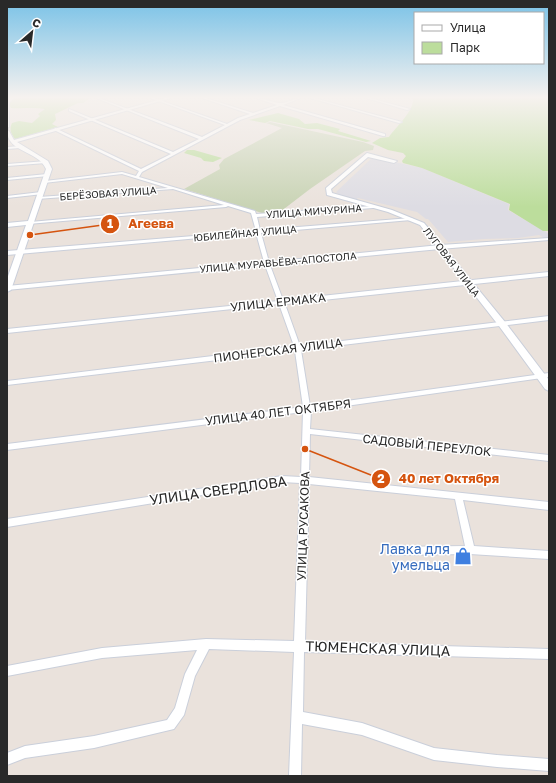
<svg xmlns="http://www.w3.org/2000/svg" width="556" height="783" font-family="'Golos Text',sans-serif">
  <rect width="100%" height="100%" fill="#eae2dc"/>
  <path fill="#dddce3" d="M 373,157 L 422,168 L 509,204 L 508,210 L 549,234 L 549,237 L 544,238 L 539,235 L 518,238 L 484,239 L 448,242 L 428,219 L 426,219 L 417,212 L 358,198 L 356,200 L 341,196 L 336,192 Z"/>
  <g fill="#bcdd9c">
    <path d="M 18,98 L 90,98 L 83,103 L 78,103 L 55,114 L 56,120 L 52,124 L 58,127 L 15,139 C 11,134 9,129 12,123 L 19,121 L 32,123 L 40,116 L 38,114 L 45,109 C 34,107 23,109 11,108 L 9,104 L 11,100 Z"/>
    <path d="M 413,98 L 549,98 L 549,231 L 543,231 L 509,210 L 510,204 L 422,168 L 403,163 L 402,161 L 406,156 L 403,153 L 388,150 L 372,143 L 380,138 L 389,137 C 396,127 415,110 413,98 Z"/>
    <path d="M 278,113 L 299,119 L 305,124 L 317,123 L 340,129 L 338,131 L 371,141 L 366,142 L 318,129 L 308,129 L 270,121 L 265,123 L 249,120 Z"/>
    <path d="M 187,150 L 194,150 L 222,158 L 213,162 L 204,161 L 201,158 L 184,153 Z"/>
  </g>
  <path fill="#c8d3b4" d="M 270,122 L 363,142 L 374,146 L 373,150 L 365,151 L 310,189 L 280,212 L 262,213 L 184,189 L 220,169 L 219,165 L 224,159 L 282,128 L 266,123 Z"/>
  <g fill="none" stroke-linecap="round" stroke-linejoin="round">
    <g stroke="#cacfda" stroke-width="2">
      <g id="street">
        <path d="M 96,98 L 99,98 L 202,137 L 225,125 L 150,98 L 154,98 L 227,124 L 238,118 L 250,114 L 202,98 L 206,98 L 253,113 L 277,105 L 256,98 C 264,98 271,102 279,103 C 286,104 294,98 301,98 L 283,105 L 385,134 L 385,136 L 383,136 L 280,106 L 240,120 L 142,172 L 139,177 L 255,211 L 256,214 L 373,206 L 375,207 L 373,208 L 257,217 L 260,230 L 411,218 L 413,219 L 411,220 L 261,233 L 269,262 L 440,245 L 549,238 L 549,240 L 440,249 L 270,265 L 283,300 L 549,272 L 549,276 L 285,304 L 300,346 L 549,316 L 549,320 L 301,350 L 310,406 L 549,373 L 549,377 L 311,411 L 310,429 L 549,455 L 549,461 L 310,434 L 309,477 L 549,502 L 549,510 L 463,500 L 474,546 L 549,551 L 549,559 L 470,554 L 392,555 L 389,554 L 387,551 L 389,548 L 392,547 L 465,546 L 455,499 L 309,484 L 305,642 L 549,649 L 549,659 L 304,652 L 303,712 L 362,723 L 434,748 L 497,755 L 549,759 L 549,771 L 497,767 L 434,760 L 362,735 L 302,724 L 301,776 L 289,776 L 294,652 L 209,649 L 195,676 L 184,715 L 174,729 L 94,748 L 25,758 L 7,765 L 7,753 L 25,746 L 94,736 L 167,720 L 175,708 L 185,674 L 197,650 L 102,658 L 7,676 L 7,666 L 102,648 L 206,639 L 294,641 L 300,483 L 282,482 L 7,527 L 7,519 L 282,476 L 301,477 L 303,412 L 7,450 L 7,444 L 303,407 L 295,351 L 7,385 L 7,381 L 294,346 L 279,304 L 7,333 L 7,329 L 278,301 L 265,265 L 7,290 L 7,286 L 264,262 L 256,233 L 7,255 L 7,251 L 256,231 L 251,213 L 228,206 L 226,207 L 28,224 L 28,223 L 30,222 L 224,205 L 173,189 L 37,199 L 37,197 L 39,197 L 168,188 L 122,174 L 44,183 L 44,181 L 45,181 L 122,172 L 136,176 L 139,171 L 54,130 L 55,128 L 141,169 L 171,154 L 69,111 L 69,109 L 173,152 L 199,139 Z"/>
        <path d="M 310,98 L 314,98 L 402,122 L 399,123 Z"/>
        <path d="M 366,98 L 370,98 L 410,109 L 407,110 Z"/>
        <path d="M 21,146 L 22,147 L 20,148 L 7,149 L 7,147 Z"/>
        <path d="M 47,161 L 47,163 L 46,163 L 7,166 L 7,164 Z"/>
        <path d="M 47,174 L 49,175 L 48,176 L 7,180 L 7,178 Z"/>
        <path d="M 41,192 L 43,193 L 43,194 L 7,198 L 7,196 Z"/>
      </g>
    </g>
    <g stroke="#cacfda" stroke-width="2">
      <g id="secondary">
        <path d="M 9,98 L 13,98 L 9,103 L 9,127 L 7,128 L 7,100 Z"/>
        <path d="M 165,98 L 171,98 L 17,142 L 48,161 L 52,169 L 11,290 L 7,292 L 7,279 L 26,225 L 7,227 L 7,223 L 28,221 L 46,169 C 38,150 7,153 7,130 L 9,131 L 14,140 Z"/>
        <path d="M 367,153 L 397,161 L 394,163 L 368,157 L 331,189 L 332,193 L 392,210 L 424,223 L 505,322 L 549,380 L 549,391 L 545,389 L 499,326 L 420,225 L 388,212 L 327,195 L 326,188 Z"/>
      </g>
    </g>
    <use href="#street" fill="#fff" fill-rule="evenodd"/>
    <use href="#secondary" fill="#fff" fill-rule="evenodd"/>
  </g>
  <linearGradient id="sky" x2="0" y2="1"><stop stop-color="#7ac2e7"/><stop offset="0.47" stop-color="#f6f2ef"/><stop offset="1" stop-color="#f6f2ef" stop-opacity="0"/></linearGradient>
  <rect width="556" height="207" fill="url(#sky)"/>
  <defs>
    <g id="shop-bare" transform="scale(1.38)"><path d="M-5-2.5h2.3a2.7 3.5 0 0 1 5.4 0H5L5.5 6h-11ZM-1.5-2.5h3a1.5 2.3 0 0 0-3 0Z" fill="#3f7fe0" stroke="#fff" stroke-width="2.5" paint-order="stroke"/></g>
  </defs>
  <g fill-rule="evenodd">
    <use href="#shop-bare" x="463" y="556"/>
  </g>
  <g text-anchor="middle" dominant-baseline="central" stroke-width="3" stroke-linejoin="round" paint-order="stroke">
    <g font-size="10" fill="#292929" stroke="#fff">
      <text transform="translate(108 193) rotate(-4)">БЕРЁЗОВАЯ УЛИЦА</text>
      <text transform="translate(314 211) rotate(-4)">УЛИЦА МИЧУРИНА</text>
      <text transform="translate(245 233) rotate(-5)">ЮБИЛЕЙНАЯ УЛИЦА</text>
      <text transform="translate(278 262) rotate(-5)">УЛИЦА МУРАВЬЁВА-АПОСТОЛА</text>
      <text transform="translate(452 262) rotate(52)">ЛУГОВАЯ УЛИЦА</text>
    </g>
    <g font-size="12" fill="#292929" stroke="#fff">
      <text transform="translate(278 302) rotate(-6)">УЛИЦА ЕРМАКА</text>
      <text transform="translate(278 350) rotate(-7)">ПИОНЕРСКАЯ УЛИЦА</text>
      <text transform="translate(278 412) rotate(-7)">УЛИЦА 40 ЛЕТ ОКТЯБРЯ</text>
      <text transform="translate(427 445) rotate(6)">САДОВЫЙ ПЕРЕУЛОК</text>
      <text transform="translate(303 526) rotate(-88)">УЛИЦА РУСАКОВА</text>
    </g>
    <g font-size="14" fill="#292929" stroke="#fff">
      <text transform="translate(218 490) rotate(-8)">УЛИЦА СВЕРДЛОВА</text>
      <text transform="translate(378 648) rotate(2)">ТЮМЕНСКАЯ УЛИЦА</text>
    </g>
    <g font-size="14" fill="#366cbe" stroke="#fff" text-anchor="end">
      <text x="450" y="548">Лавка для<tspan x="450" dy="16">умельца</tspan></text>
    </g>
  </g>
  <path fill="none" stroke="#d5540f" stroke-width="1.5" d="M30 235L110 224M305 449L381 479"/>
  <g fill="#d5540f" stroke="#fff" stroke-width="1.5">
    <circle cx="30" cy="235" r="4"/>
    <circle cx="305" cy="449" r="4"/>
    <circle cx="110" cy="224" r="10"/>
    <circle cx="381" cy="479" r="10"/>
  </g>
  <g font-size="12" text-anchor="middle" font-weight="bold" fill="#fff">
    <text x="110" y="228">1</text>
    <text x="381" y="483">2</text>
  </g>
  <g font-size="13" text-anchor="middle" font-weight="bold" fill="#d5540f" stroke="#fff" stroke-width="3" stroke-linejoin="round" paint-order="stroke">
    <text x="151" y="228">Агеева</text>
    <text x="449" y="483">40 лет Октября</text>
  </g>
  <rect width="556" height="783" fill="none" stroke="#292929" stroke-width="16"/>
  <rect x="414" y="12" width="130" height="52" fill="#ffffff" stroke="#a9a9a9"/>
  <rect x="422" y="25" width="20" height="6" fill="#ffffff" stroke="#a9a9a9"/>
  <text x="450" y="32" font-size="12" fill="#292929">Улица</text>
  <rect x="422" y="42" width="20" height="12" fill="#bcdd9c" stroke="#a9a9a9"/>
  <text x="450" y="52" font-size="12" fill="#292929">Парк</text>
  <g transform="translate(32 32) rotate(28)" stroke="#ffffff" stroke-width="3" paint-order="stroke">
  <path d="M0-3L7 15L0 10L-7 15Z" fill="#292929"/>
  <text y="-6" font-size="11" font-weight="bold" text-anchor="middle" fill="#292929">С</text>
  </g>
</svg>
